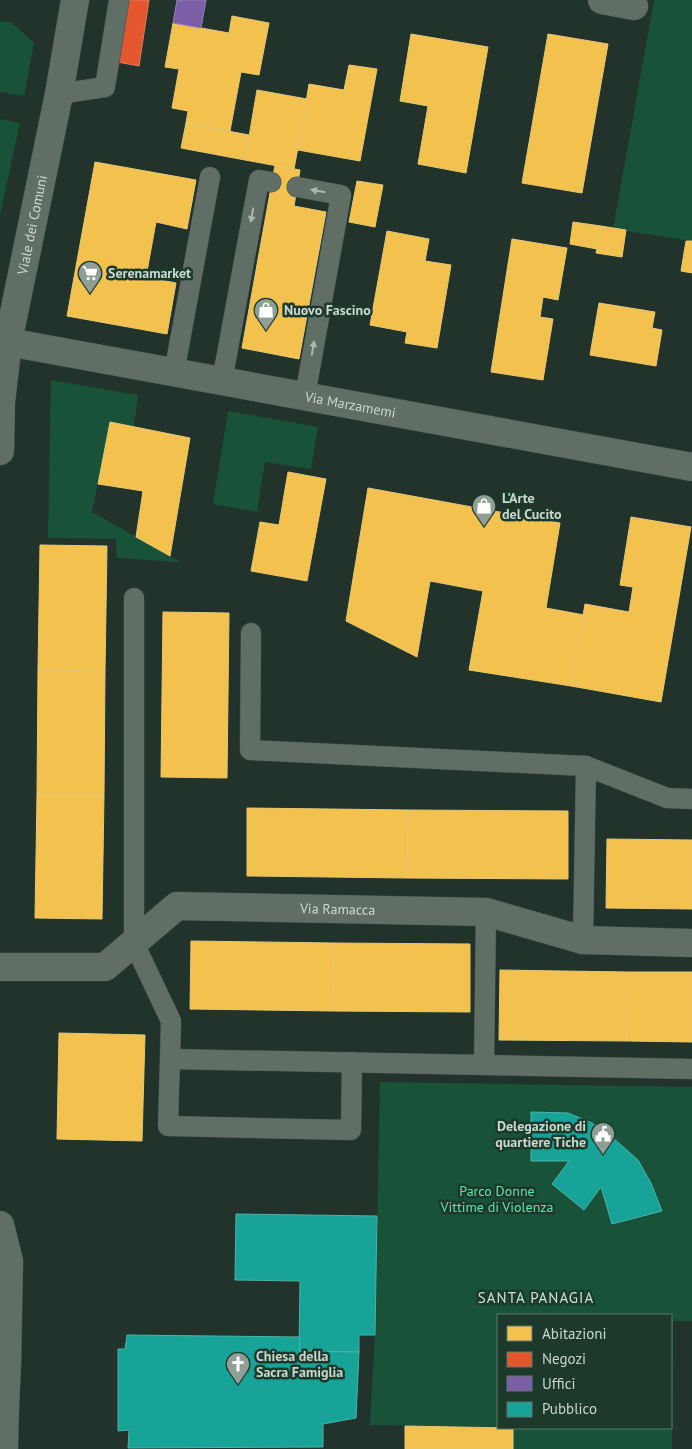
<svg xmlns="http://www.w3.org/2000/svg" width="692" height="1449" font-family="'PT Sans',sans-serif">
  <rect width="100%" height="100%" fill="#22332b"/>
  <g fill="#185239">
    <path d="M 654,0 L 692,0 L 692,241 L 613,229 Z"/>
    <path d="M 0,21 L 12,23 L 34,43 L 24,96 L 0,92 Z"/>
    <path d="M 0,119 L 20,123 L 0,215 Z"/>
    <path d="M 51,380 L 138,395 L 134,426 L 110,422 L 92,512 L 181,562 L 117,558 L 116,539 L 48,538 Z"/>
    <path d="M 228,411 L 318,427 L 311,469 L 265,462 L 257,512 L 213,504 Z"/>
    <path d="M 380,1082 L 692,1087 L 692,1321 L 673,1321 L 672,1449 L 513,1449 L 513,1428 L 671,1428 L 671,1315 L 498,1315 L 498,1427 L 370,1425 L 375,1335 Z"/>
  </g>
  <g fill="#f2c14e" stroke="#e6c875">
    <path d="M 232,16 L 269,23 L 259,75 L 241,72 L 230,131 L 186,123 L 188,111 L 172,108 L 179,69 L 165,67 L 173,23 L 229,33 Z"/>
    <path d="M 411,34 L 488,47 L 466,173 L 418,164 L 428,106 L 400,101 Z"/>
    <path d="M 548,34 L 608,44 L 582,193 L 522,183 Z"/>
    <path d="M 349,65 L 377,69 L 360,161 L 298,150 L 309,84 L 344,90 Z"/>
    <path d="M 257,90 L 307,99 L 294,169 L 245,160 Z"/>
    <path d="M 186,123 L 249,135 L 245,160 L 181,148 Z"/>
    <path d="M 95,162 L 196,180 L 187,229 L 156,222 L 146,277 L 176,283 L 167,334 L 67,316 Z"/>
    <path d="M 275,165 L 300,170 L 294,206 L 326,212 L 299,359 L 242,348 Z"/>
    <path d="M 357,181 L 383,185 L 375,227 L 349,222 Z"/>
    <path d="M 573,222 L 601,226 L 597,249 L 570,244 Z"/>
    <path d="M 601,226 L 626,230 L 622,257 L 596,253 Z"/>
    <path d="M 387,231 L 429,239 L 425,261 L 451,265 L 437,348 L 405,343 L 407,332 L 370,325 Z"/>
    <path d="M 512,239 L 567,248 L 558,300 L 543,297 L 540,317 L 553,319 L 543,380 L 491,372 Z"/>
    <path d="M 686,241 L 692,241 L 692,273 L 681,271 Z"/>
    <path d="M 599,303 L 655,312 L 652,328 L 662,330 L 656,366 L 590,355 Z"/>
    <path d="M 110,422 L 190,438 L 170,556 L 136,537 L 143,491 L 98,484 Z"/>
    <path d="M 288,472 L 326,479 L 307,581 L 251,571 L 260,522 L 279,525 Z"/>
    <path d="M 368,488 L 560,523 L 546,608 L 584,615 L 571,686 L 469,670 L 483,591 L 430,581 L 417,657 L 346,621 Z"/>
    <path d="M 631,517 L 691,527 L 661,702 L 571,686 L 585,604 L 629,612 L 633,587 L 620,585 Z"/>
    <path d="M 40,545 L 107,546 L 105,671 L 38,670 Z"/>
    <path d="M 163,612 L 229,613 L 227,778 L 161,777 Z"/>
    <path d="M 38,670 L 105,671 L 104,795 L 37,795 Z"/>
    <path d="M 37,795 L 104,795 L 102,919 L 35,918 Z"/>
    <path d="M 247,808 L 408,810 L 407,878 L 247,876 Z"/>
    <path d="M 408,810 L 568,811 L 568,879 L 407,878 Z"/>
    <path d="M 607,839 L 692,840 L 692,909 L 606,908 Z"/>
    <path d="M 191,941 L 334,943 L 333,1011 L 190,1009 Z"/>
    <path d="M 334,943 L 470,944 L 470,1012 L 333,1011 Z"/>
    <path d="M 500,970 L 628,972 L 627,1041 L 499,1040 Z"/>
    <path d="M 628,972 L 692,972 L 692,1042 L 627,1041 Z"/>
    <path d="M 59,1033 L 145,1035 L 142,1141 L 57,1139 Z"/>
    <path d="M 405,1426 L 513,1428 L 513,1449 L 405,1449 Z"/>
  </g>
  <path fill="#e4572e" stroke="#dc7e5f" d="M 111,0 L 149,0 L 139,66 L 101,59 Z"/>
  <path fill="#7b5ea7" stroke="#9283b3" d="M 177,0 L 206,0 L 201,28 L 173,23 Z"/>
  <g fill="#17a398" stroke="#4cb3a9">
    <path d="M 531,1112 L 568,1113 L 592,1123 L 612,1137 L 638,1160 L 651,1183 L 662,1211 L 612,1224 L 601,1187 L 584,1210 L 552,1184 L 569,1161 L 531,1161 Z"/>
    <path d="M 236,1214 L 377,1216 L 375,1335 L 359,1335 L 359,1352 L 299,1351 L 300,1281 L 235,1280 Z"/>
    <path d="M 127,1335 L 300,1337 L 299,1351 L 359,1352 L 356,1418 L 323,1424 L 323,1447 L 128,1448 L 129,1430 L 118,1431 L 118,1349 L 125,1349 Z"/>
  </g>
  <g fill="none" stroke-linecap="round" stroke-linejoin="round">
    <g stroke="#414f48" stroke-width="21">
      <g id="service">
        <path d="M 59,94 L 105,87 L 119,0"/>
        <path d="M 297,187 L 341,195 L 305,396"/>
        <path d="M 174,373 L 210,177"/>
        <path d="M 222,381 L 259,180 L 271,182"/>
        <path d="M 134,598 L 134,943 L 171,1021 L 170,1059 L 692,1069"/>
        <path d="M 251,633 L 250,750 L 586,766 L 667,798 L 692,799"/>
        <path d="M 583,940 L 586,766"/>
        <path d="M 170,1059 L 168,1126 L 351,1130 L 352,1062"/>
        <path d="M 484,1065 L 486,912"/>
      </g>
    </g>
    <g stroke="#414f48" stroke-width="29">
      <g id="minor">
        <path d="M 602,0 L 634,6"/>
        <path id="s1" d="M 8,342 L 692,467"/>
        <path id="s2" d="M 0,967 L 105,967 L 177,906 L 486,912 L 583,940 L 692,943"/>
      </g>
    </g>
    <g stroke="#414f48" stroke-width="29">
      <g id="tertiary">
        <path id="s3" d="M 0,451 L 1,402 L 8,342 L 59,94 L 75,0"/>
        <path d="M 0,1225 L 9,1261 L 7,1365 L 5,1406"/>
        <path d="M 0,1398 L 5,1406 L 4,1449"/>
      </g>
    </g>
    <use href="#service" stroke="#606e66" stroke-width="20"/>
    <use href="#minor" stroke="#606e66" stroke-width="28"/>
    <use href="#tertiary" stroke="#606e66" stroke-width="28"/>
  </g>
  <defs><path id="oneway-solid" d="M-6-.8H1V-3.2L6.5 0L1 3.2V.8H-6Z" transform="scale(1.25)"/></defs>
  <g fill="#aab9b0">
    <use href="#oneway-solid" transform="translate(318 191) rotate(-170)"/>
    <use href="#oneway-solid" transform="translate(252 215) rotate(100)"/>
    <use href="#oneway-solid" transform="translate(313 348) rotate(-80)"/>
  </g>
  <defs>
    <g id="supermarket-pin" transform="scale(1.25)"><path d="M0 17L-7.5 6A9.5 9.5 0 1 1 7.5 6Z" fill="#8f9f96" stroke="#1c392b"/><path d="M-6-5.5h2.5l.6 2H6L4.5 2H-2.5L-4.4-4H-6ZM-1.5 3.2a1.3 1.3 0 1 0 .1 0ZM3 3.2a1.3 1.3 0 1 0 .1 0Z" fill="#fff"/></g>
    <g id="shop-pin" transform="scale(1.25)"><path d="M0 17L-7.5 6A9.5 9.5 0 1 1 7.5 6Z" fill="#8f9f96" stroke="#1c392b"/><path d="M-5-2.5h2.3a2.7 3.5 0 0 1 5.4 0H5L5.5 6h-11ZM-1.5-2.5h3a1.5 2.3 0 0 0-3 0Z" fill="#fff"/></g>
    <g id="civic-pin" transform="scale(1.25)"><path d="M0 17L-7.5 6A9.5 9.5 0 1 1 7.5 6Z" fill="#8f9f96" stroke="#1c392b"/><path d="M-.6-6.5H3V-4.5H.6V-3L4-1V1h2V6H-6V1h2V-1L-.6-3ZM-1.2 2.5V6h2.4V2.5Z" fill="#fff"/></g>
    <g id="church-pin" transform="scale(1.25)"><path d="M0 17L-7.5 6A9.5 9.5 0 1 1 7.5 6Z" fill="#8f9f96" stroke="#1c392b"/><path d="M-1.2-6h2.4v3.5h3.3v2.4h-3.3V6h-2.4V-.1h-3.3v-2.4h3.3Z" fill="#fff"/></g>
  </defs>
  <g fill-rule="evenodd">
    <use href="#supermarket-pin" x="90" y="273"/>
    <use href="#shop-pin" x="266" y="310"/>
    <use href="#shop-pin" x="484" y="506"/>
    <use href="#civic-pin" x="603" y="1134"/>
    <use href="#church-pin" x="238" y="1364"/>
  </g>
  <g text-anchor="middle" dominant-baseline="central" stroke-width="5" stroke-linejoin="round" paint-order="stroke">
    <g font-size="14" fill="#c9d9d0" stroke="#1c392b">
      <text stroke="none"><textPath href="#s3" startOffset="229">Viale dei Comuni</textPath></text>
      <text stroke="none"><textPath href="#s1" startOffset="348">Via Marzamemi</textPath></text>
      <text stroke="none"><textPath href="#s2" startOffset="360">Via Ramacca</textPath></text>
    </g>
    <g font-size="14" font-weight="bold" fill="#c9d9d0" stroke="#1c392b" text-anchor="start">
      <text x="108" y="273">Serenamarket</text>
      <text x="284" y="310">Nuovo Fascino</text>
      <text x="502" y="498">L'Arte<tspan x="502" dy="16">del Cucito</tspan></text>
      <text x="586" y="1126" text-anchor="end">Delegazione di<tspan x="586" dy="16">quartiere Tiche</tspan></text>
      <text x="256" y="1356">Chiesa della<tspan x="256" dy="16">Sacra Famiglia</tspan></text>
    </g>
    <g font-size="14" fill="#67e1a7" stroke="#1c392b">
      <text x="497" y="1191">Parco Donne<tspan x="497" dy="16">Vittime di Violenza</tspan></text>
    </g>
    <g font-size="15" letter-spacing="1" fill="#c4e6d3" stroke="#1c392b">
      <text x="536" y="1297">SANTA PANAGIA</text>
    </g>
  </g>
  <rect x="497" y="1314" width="175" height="115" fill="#1c392b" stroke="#61796d"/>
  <rect x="507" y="1326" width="25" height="15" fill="#f2c14e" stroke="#61796d"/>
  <text x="542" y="1339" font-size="15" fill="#c9d9d0">Abitazioni</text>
  <rect x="507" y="1352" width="25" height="15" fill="#e4572e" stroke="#61796d"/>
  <text x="542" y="1364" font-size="15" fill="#c9d9d0">Negozi</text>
  <rect x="507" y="1376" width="25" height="15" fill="#7b5ea7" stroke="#61796d"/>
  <text x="542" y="1389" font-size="15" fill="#c9d9d0">Uffici</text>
  <rect x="507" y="1402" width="25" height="15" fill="#17a398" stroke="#61796d"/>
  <text x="542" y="1414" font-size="15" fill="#c9d9d0">Pubblico</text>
</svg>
